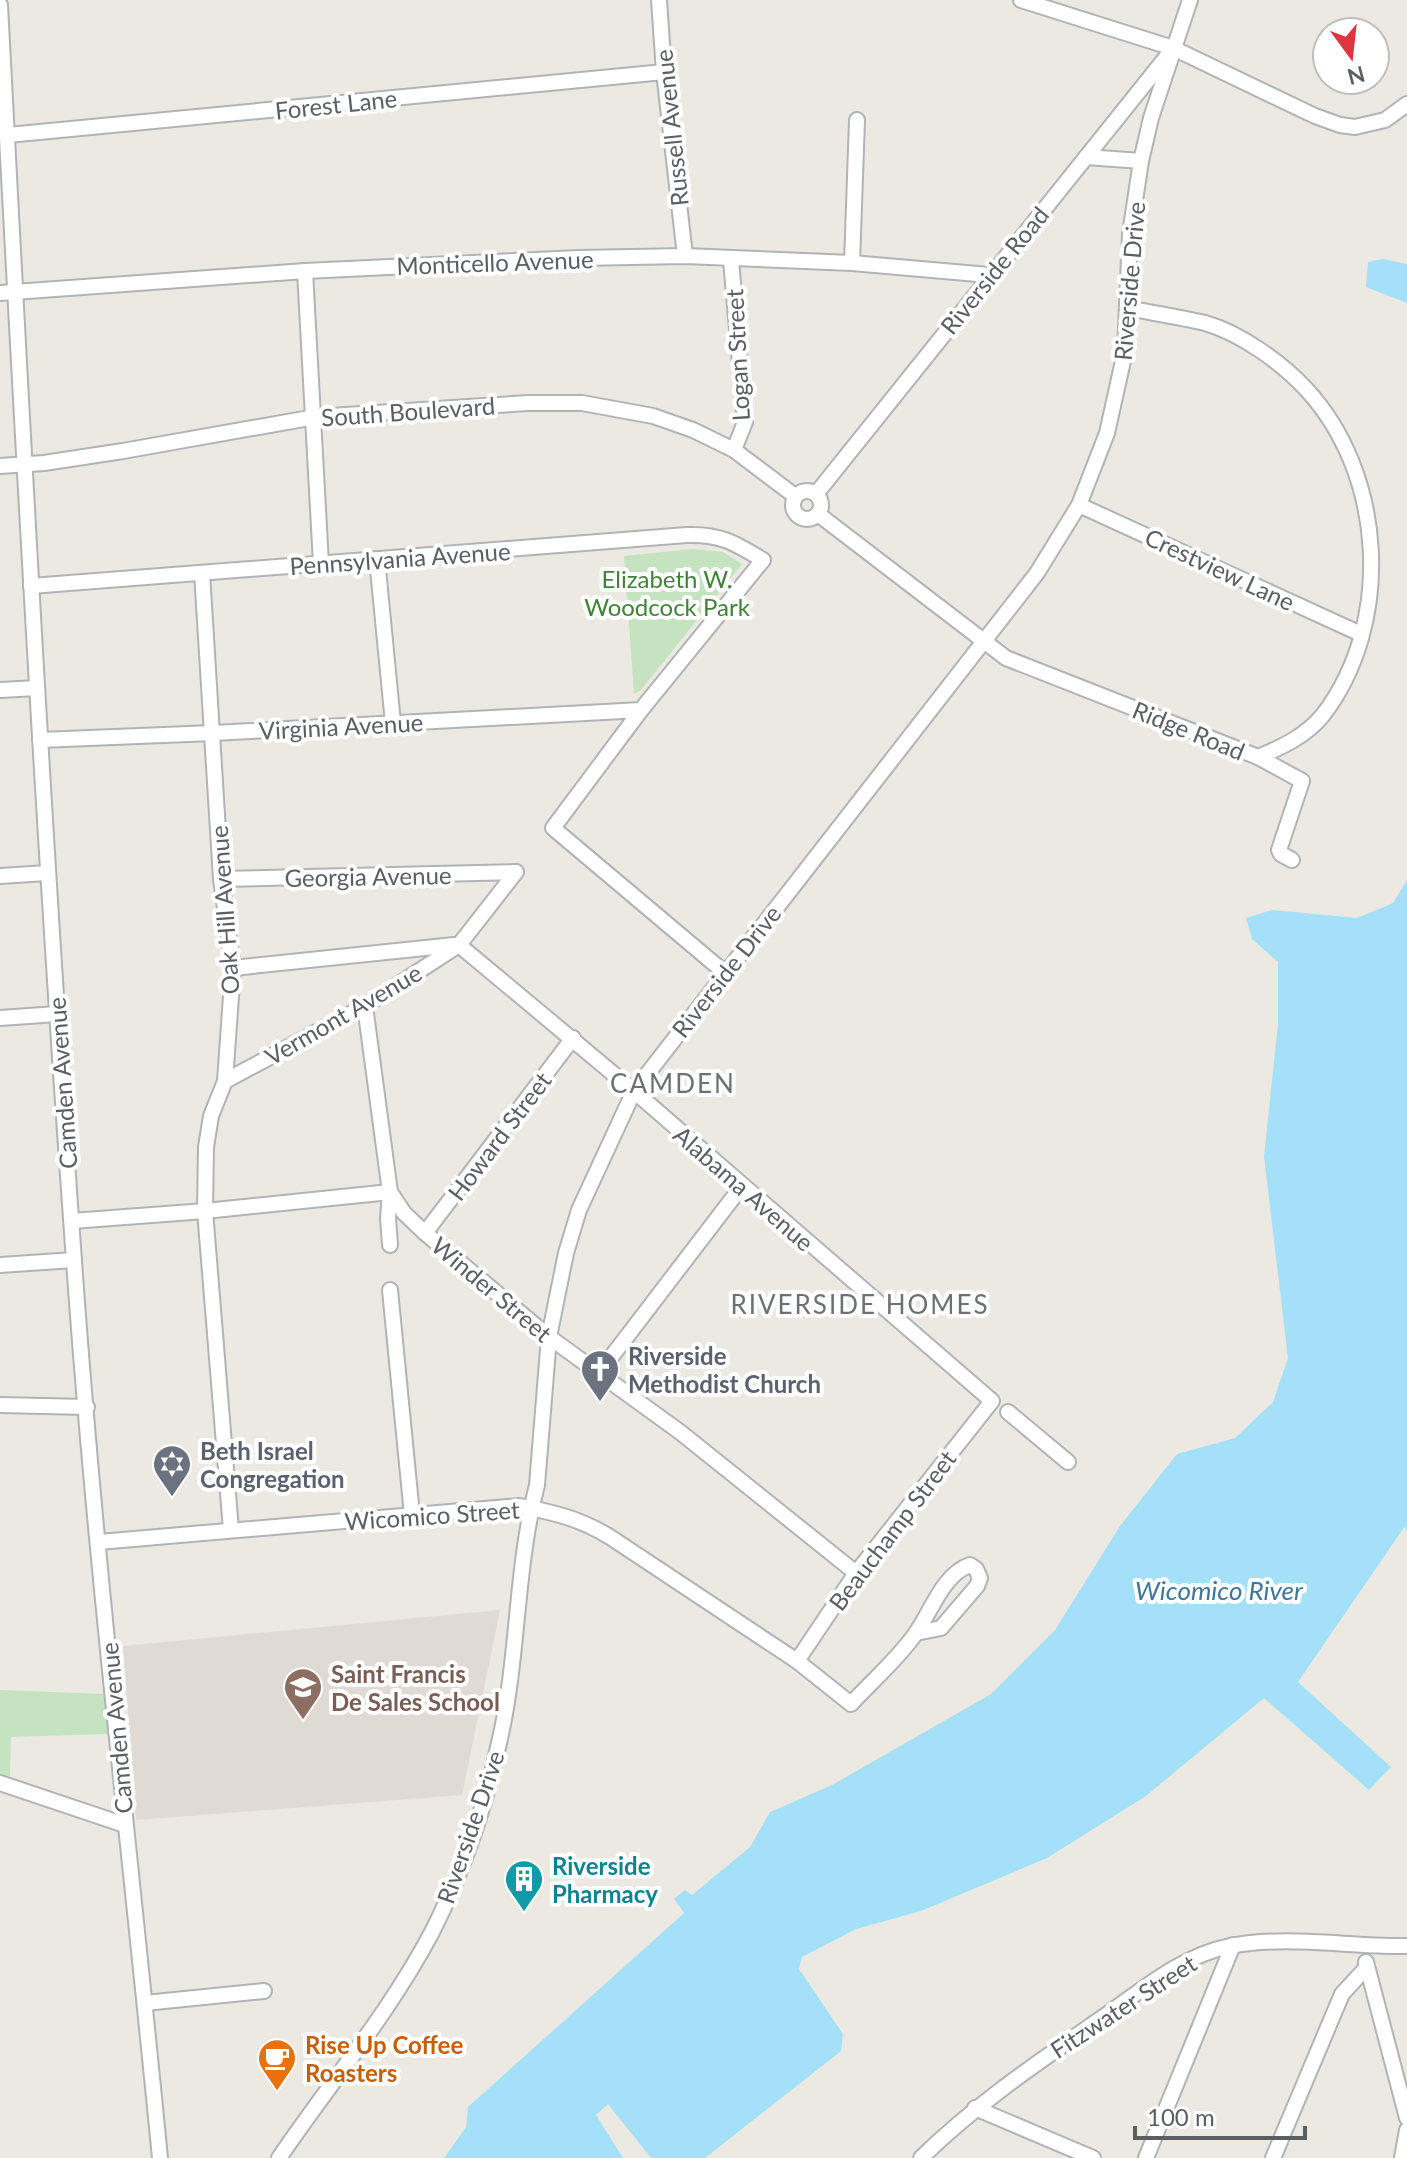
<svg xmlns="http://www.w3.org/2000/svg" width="1407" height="2158" font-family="Lato,sans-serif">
  <rect width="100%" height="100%" fill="#ece9e2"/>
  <path fill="#dfdad3" d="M 500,1610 L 462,1795 L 136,1820 L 123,1646 Z"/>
  <g fill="#c5e3c0">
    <path d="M 692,549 L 723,552 L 742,564 L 641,690 L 634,694 L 624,556 Z"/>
    <path d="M 0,1690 L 105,1694 L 108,1734 L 11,1737 L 10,1777 L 0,1774 Z"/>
  </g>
  <g fill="#a5e0f9">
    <path d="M 1383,259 L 1407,264 L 1407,303 L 1366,287 L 1368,262 Z"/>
    <path d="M 1407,880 L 1407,1532 L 1405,1526 L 1298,1682 L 1391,1767 L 1369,1790 L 1264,1698 L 1146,1796 L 1047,1858 L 921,1911 L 856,1929 L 802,1957 L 799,1969 L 843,2034 L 841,2051 L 705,2158 L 651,2158 L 608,2104 L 596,2115 L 623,2158 L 444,2158 L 466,2127 L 468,2107 L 684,1913 L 674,1899 L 685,1890 L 692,1895 L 750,1847 L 770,1812 L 832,1785 L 991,1694 L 1055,1630 L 1120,1526 L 1177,1454 L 1235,1438 L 1273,1402 L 1288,1358 L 1264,1157 L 1278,1023 L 1278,962 L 1252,939 L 1246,918 L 1272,910 L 1357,918 L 1393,903 Z"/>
  </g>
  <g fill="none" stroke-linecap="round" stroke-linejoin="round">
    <g stroke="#b0b4b7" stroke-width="18">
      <g id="minor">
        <path d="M 659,0 L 664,72 L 685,256"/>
        <path d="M 1021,0 L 1173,48 L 1315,116 L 1340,125 L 1355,127 L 1385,120 L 1407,104"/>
        <path d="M 0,5 C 22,424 44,843 74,1261 C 95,1561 131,1859 160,2158"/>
        <path d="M 8,135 L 664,72"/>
        <path d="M 1086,157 L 1141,161"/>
        <path d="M 731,260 L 745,422 L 734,450"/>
        <path d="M 852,263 L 857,120"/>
        <path d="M 305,271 L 321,564"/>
        <path d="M 0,293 L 305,271 L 579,258 L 685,256 L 852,263 L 989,275"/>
        <path d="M 0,466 L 44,463 L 123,451 L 315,417 L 528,403 L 582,403 L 653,416 L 693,430 L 734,450 L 795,496"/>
        <circle cx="807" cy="505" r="14"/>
        <path d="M 816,494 L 1168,55"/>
        <path d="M 1079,505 L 1361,634"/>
        <path d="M 818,514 L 1006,658 L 1258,757 C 1282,747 1306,736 1323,715 C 1394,622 1385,474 1306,389 C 1281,362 1240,333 1205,323 C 1180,317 1153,313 1127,308"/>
        <path d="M 377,559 L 393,723"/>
        <path d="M 202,573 L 221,879 L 233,968 L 225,1081 L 211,1116 L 206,1147 L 205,1211 L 231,1530"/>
        <path d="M 31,586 L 687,535 C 721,534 735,543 763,560 L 641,710 L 553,828 L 724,972"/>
        <path d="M 0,690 L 37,688"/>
        <path d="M 40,740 L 213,733 L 641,710"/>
        <path d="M 1258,757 L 1302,781 L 1279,850 L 1281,854 L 1292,860"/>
        <path d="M 0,876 L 47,873"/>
        <path d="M 221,879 L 516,872"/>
        <path d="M 459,945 L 634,1091 L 992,1401 L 856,1573 L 797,1661"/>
        <path d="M 233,968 L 454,945"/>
        <path d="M 365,1006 L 390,1192 L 388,1218 L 390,1245"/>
        <path d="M 0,1018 L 57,1014"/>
        <path d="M 225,1081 L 365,1006 L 459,945 L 516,872"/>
        <path d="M 72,1221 L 205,1211 L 390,1192 L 404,1213 L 425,1233 L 549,1337 L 680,1432 L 856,1573"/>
        <path d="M 425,1233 L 573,1038"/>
        <path d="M 0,1265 L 74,1260"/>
        <path d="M 390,1290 L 412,1515"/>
        <path d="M 599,1373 L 742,1186"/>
        <path d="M 0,1405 L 87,1407"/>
        <path d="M 1008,1412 L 1068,1462"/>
        <path d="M 99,1542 L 519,1506 C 553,1512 581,1519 610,1537 L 797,1661 L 851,1704 C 872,1681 898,1659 916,1633 C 931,1612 943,1574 970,1565 L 976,1569 L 980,1578 L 977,1586 L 941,1628 L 916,1633"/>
        <path d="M 0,1783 L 125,1825"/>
        <path d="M 1366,1962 L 1407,2118"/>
        <path d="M 145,2003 L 264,1991"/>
        <path d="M 975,2108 L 1093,2158"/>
        <path d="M 279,2158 C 330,2083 390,2012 432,1932 C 462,1873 485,1808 499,1743 C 519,1658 515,1570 537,1485 L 549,1337 L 566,1253 L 579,1210 L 634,1091 L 1037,573 L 1079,505 L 1107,433 L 1125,352 L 1130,234 L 1141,161 L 1151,118 L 1190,0"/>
        <path d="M 921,2158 C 975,2105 1037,2063 1099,2020 C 1140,1992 1180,1956 1230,1946 C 1287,1935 1349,1947 1407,1946"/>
        <path d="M 1146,2158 L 1233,1945"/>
        <path d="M 1273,2158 L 1342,1994 L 1366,1968"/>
        <path d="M 1402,2158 L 1407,2130"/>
      </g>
    </g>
    <use href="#minor" stroke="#fff" stroke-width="14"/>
  </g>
  <defs>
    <g id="church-pin" transform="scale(2)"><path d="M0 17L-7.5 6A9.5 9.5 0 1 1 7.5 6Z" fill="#6b7280" stroke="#fff"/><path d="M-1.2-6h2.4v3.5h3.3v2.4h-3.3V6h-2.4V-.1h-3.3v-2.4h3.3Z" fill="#fff"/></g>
    <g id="synagogue-pin" transform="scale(2)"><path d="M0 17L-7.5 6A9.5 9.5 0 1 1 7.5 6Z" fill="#6b7280" stroke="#fff"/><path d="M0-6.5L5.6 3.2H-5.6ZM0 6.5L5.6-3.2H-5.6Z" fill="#fff"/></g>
    <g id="school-pin" transform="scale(2)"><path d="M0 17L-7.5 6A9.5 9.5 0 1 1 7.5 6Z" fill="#8d6e63" stroke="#fff"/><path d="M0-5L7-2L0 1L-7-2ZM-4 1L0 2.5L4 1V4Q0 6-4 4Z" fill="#fff"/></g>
    <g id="building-pin" transform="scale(2)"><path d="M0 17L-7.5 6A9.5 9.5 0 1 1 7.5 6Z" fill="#0f9aa8" stroke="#fff"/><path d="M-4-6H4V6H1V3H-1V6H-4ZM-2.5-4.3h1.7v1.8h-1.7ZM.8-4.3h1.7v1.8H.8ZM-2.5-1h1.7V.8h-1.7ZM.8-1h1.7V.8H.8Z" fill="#fff"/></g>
    <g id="cafe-pin" transform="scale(2)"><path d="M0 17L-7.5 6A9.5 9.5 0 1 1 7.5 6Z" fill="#e8710a" stroke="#fff"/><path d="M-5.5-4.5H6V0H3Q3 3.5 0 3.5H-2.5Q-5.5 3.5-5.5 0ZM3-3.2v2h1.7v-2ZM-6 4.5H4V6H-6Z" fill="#fff"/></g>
  </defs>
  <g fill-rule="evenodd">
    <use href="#church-pin" x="600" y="1369"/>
    <use href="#synagogue-pin" x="172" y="1464"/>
    <use href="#school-pin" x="303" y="1687"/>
    <use href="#building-pin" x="524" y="1879"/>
    <use href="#cafe-pin" x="277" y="2058"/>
  </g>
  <g text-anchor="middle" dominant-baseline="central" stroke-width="8" stroke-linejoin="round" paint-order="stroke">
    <g font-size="24" fill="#5a5f62" stroke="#fff">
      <text transform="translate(336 104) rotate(-6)">Forest Lane</text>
      <text transform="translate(671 128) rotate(-96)">Russell Avenue</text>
      <text transform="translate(495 262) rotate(-2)">Monticello Avenue</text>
      <text transform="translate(994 270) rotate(-51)">Riverside Road</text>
      <text transform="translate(1129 281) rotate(-85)">Riverside Drive</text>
      <text transform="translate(737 355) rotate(-93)">Logan Street</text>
      <text transform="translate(408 411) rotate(-4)">South Boulevard</text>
      <text transform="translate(400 558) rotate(-4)">Pennsylvania Avenue</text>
      <text transform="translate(1220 569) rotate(25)">Crestview Lane</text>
      <text transform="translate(341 726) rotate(-3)">Virginia Avenue</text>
      <text transform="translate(1189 730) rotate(22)">Ridge Road</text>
      <text transform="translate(368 876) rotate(-1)">Georgia Avenue</text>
      <text transform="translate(224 910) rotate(-94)">Oak Hill Avenue</text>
      <text transform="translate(726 971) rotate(-52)">Riverside Drive</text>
      <text transform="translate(343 1014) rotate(-30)">Vermont Avenue</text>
      <text transform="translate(62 1083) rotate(-94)">Camden Avenue</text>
      <text transform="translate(499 1136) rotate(-53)">Howard Street</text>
      <text transform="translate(744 1188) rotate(41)">Alabama Avenue</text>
      <text transform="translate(492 1289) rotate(40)">Winder Street</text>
      <text transform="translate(432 1515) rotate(-4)">Wicomico Street</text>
      <text transform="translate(892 1530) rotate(-53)">Beauchamp Street</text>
      <text transform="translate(116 1728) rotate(-95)">Camden Avenue</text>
      <text transform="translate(470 1827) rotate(-71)">Riverside Drive</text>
      <text transform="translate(1123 2006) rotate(-33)">Fitzwater Street</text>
    </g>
    <g font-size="24" fill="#40823a" stroke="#fff">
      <text x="667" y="578">Elizabeth W.<tspan x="667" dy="28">Woodcock Park</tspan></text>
    </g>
    <g font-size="24" font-weight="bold" fill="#5b616d" stroke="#fff" text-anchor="start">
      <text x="628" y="1355">Riverside<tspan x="628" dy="28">Methodist Church</tspan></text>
      <text x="200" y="1450">Beth Israel<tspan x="200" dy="28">Congregation</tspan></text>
    </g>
    <g font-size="24" font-weight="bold" fill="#785e54" stroke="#fff" text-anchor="start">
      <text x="331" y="1673">Saint Francis<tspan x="331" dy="28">De Sales School</tspan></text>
    </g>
    <g font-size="24" font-weight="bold" fill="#0d838f" stroke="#fff" text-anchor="start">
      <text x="552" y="1865">Riverside<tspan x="552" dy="28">Pharmacy</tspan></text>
    </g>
    <g font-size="24" font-weight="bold" fill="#c56008" stroke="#fff" text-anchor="start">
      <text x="305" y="2044">Rise Up Coffee<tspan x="305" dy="28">Roasters</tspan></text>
    </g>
    <g font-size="26" letter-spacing="2" fill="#6b7174" stroke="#fff">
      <text x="673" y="1083">CAMDEN</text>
      <text x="860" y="1304">RIVERSIDE HOMES</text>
    </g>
    <g font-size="26" font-style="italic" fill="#3e7799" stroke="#fff">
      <text x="1219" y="1590">Wicomico River</text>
    </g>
  </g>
  <g transform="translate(1351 56) rotate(165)"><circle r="38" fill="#ffffff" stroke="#bdbfc0" stroke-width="2"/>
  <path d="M0-6L14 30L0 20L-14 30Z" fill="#de3640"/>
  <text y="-12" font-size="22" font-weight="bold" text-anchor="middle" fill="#5a5f62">N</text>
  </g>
  <path d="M1135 2126v12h170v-12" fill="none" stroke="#5a5f62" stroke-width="4"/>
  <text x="1147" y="2126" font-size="24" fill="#5a5f62" stroke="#ffffff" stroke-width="6" paint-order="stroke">100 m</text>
</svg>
